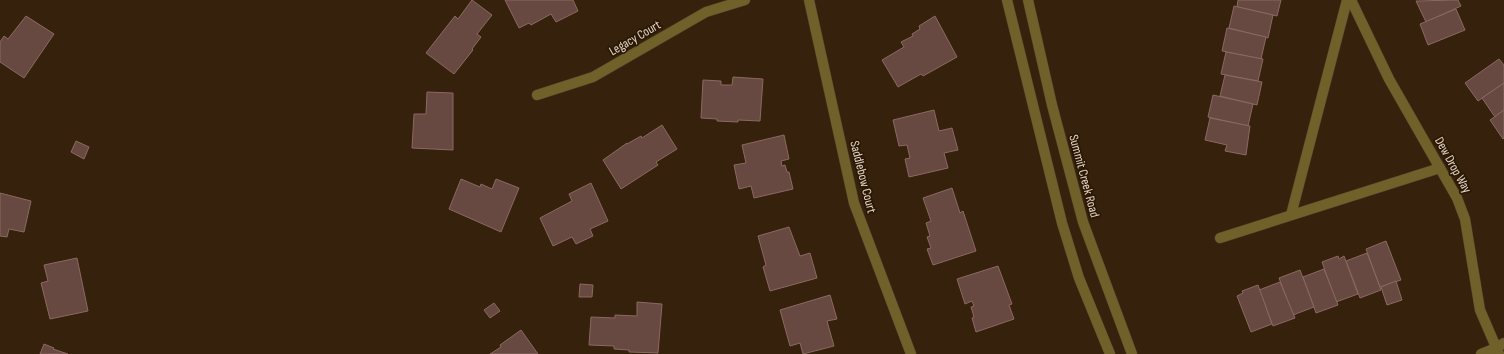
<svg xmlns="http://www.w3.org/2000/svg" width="1504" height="354" font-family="'Sofia Sans Condensed',sans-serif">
  <rect width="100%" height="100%" fill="#35210c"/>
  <g fill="#684941" stroke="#8a6961">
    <path d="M 472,0 L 492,15 L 477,34 L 481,37 L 472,49 L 473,50 L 454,74 L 426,53 L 455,16 L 458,19 Z"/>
    <path d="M 505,0 L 573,0 L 578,11 L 556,22 L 551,14 L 531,25 L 529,23 L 519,28 Z"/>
    <path d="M 1238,0 L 1281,0 L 1277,16 L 1237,7 Z"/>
    <path d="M 1458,0 L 1461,6 L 1426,22 L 1416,1 Z"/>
    <path d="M 1234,6 L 1273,15 L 1268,38 L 1229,28 Z"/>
    <path d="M 1456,9 L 1465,30 L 1428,45 L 1420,24 Z"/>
    <path d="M 26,16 L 54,34 L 24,78 L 0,62 L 0,42 L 4,36 L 8,39 Z"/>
    <path d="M 935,16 L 957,57 L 923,76 L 921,74 L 898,87 L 882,60 L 904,47 L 901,42 L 913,36 L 912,34 L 920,29 L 919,26 Z"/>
    <path d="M 1227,28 L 1266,37 L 1261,59 L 1222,51 Z"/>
    <path d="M 1226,52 L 1263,59 L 1258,81 L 1221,74 Z"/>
    <path d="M 1499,59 L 1504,65 L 1504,83 L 1478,101 L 1465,83 Z"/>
    <path d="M 1225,75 L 1262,82 L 1257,105 L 1220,96 Z"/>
    <path d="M 733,77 L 763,79 L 760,121 L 738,120 L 738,122 L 717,121 L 717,119 L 701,118 L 703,80 L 721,81 L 721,85 L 732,85 Z"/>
    <path d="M 1504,83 L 1504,110 L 1495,117 L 1482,98 Z"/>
    <path d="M 427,92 L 453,93 L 453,150 L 412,148 L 414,114 L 426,114 Z"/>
    <path d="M 1213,95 L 1253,104 L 1248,126 L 1208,117 Z"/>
    <path d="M 934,110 L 939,131 L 952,128 L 958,150 L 944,153 L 948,168 L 909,177 L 905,159 L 910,158 L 907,145 L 899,146 L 893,120 Z"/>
    <path d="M 1504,110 L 1504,138 L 1503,139 L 1490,120 Z"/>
    <path d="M 1210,118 L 1250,126 L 1246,155 L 1225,151 L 1227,145 L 1205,140 Z"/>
    <path d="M 662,125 L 677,149 L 656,162 L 658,165 L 621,189 L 603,160 L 627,143 L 627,144 L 641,136 L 642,138 Z"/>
    <path d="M 784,135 L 789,159 L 781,161 L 782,166 L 785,165 L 787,172 L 789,172 L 793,189 L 754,198 L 751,186 L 739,189 L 734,165 L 746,163 L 742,145 Z"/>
    <path d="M 76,141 L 89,147 L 84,159 L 71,152 Z"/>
    <path d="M 461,179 L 480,187 L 481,184 L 492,189 L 496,179 L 519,188 L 501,232 L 449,209 Z"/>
    <path d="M 591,183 L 608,221 L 590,229 L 593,236 L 576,244 L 572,237 L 553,246 L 540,218 L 572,201 L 569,194 Z"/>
    <path d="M 952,188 L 960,213 L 963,211 L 976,251 L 933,265 L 927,249 L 931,248 L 927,237 L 930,236 L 926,223 L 931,221 L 923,198 Z"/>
    <path d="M 0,193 L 31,201 L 24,232 L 9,229 L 7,237 L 0,236 Z"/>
    <path d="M 789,227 L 800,256 L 810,253 L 817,278 L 770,291 L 763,267 L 766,265 L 758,236 Z"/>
    <path d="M 1386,241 L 1401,280 L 1380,287 L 1366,249 Z"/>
    <path d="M 1367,253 L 1381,290 L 1360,298 L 1346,261 Z"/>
    <path d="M 1338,256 L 1339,259 L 1344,256 L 1358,294 L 1336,302 L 1322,262 Z"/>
    <path d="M 77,258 L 88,311 L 50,319 L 41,283 L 48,281 L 44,265 Z"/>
    <path d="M 998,266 L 1012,304 L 1009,305 L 1014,319 L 976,332 L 972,318 L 974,317 L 971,307 L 974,306 L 972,301 L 965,304 L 957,279 Z"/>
    <path d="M 1324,269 L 1338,305 L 1316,313 L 1303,277 Z"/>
    <path d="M 1300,270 L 1314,307 L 1293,315 L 1279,278 Z"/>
    <path d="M 1396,281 L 1402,300 L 1387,305 L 1381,287 Z"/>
    <path d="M 1280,282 L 1295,318 L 1273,326 L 1259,290 Z"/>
    <path d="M 580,284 L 593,285 L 592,297 L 579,297 Z"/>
    <path d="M 1258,285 L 1272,324 L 1251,332 L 1237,296 L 1243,293 L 1242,291 Z"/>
    <path d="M 830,295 L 837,319 L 827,321 L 834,346 L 803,354 L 800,343 L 790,346 L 780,310 Z"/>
    <path d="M 637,302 L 662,304 L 658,353 L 629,352 L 629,350 L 614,349 L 614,346 L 589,345 L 591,317 L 615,318 L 615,315 L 637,316 Z"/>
    <path d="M 494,303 L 500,311 L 490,318 L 484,310 Z"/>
    <path d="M 521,330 L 538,354 L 490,354 L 501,347 L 500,345 Z"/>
    <path d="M 44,344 L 54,348 L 53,349 L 68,354 L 40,354 Z"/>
  </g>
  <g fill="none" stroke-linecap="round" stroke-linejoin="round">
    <g stroke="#513e2a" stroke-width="11">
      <g id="street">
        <path d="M 809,0 L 854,203 L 911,354"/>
        <path d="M 1007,0 L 1062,223 L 1079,278 L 1110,354"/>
        <path d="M 1028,0 L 1052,105 L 1083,222 L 1132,354"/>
        <path d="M 1351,0 L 1389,79 L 1457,198 L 1465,219 L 1480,310 L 1499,354"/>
        <path d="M 537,95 L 593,77 L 706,12 L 745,0"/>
        <path d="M 1291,215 L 1347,0"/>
        <path d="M 1220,238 L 1440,168"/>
        <path d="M 1481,354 L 1496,348 L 1504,343"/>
      </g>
    </g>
    <use href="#street" stroke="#6f6129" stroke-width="10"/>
  </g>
  <g text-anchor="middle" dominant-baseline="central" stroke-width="3.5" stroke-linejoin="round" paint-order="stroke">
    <g font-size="13" fill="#e2d4c8" stroke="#2b1803">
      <text transform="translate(635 38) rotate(-30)">Legacy Court</text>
      <text transform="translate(1453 165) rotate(61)">Dew Drop Way</text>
      <text transform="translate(1084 176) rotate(75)">Summit Creek Road</text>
      <text transform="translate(863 177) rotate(76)">Saddlebow Court</text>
    </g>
  </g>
</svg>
